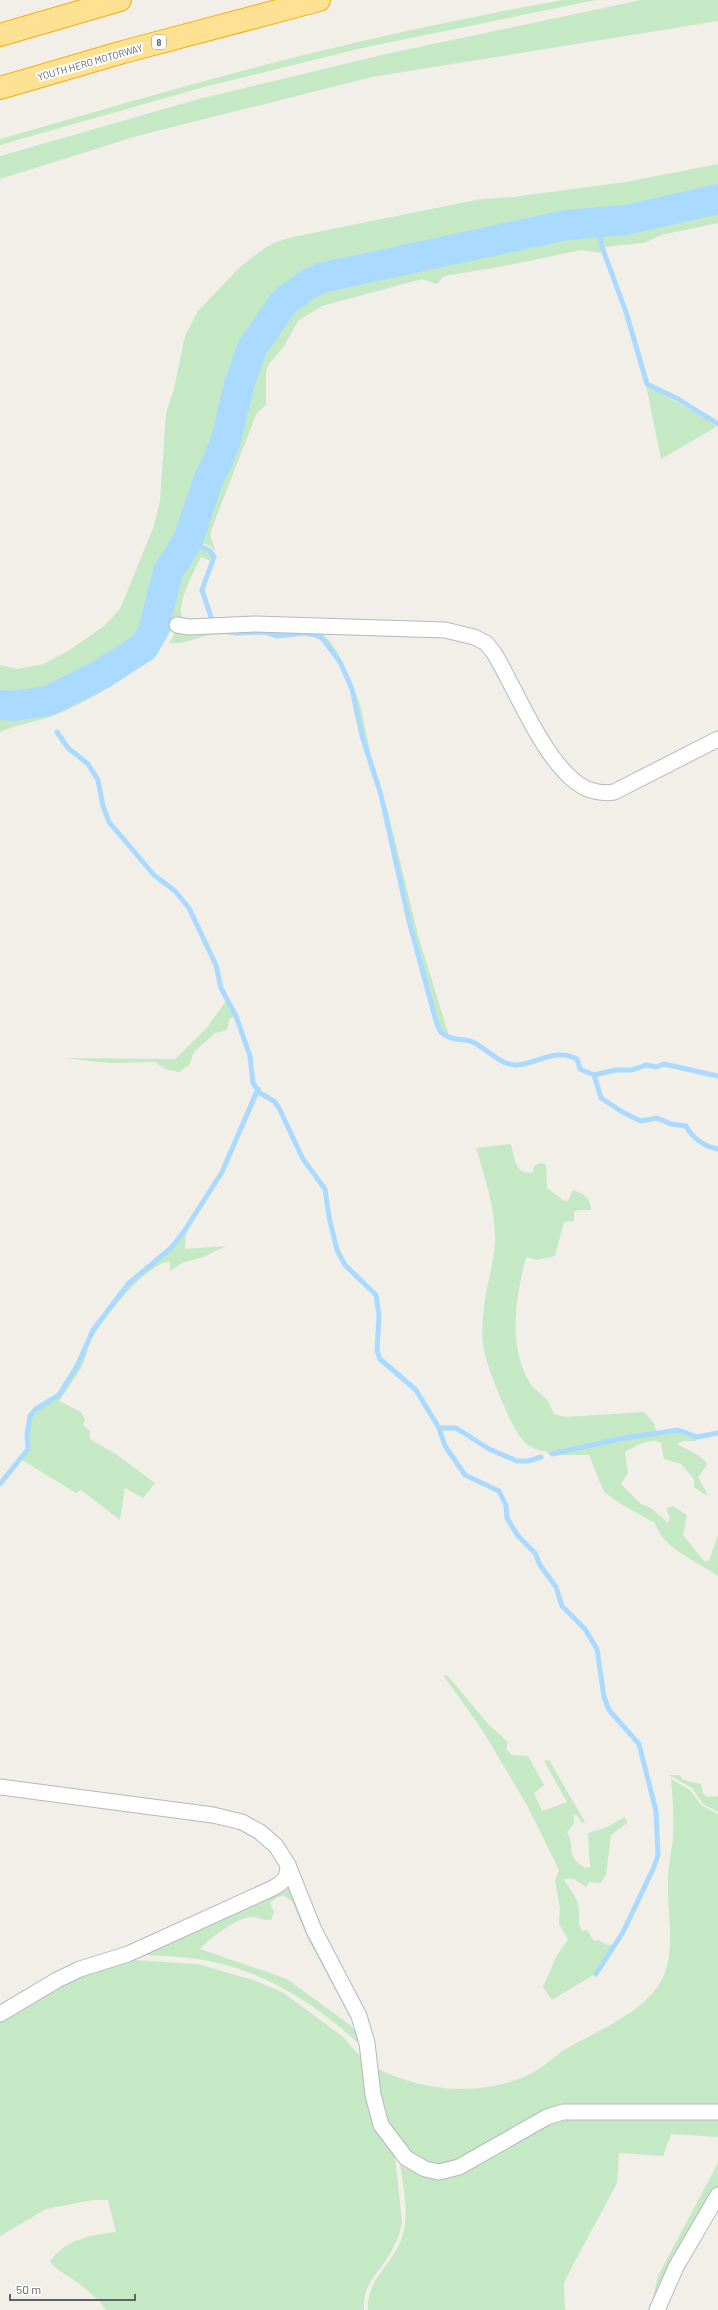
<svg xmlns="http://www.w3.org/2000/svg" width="718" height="2310" font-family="Barlow,sans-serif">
  <rect width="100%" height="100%" fill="#f1efe8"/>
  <g fill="#c5e8c5">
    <path d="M 562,0 L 596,0 L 362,48 L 204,87 L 0,145 L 0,139 C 101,110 202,80 304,55 C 389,34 475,16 562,0 Z"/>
    <path d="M 641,0 L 718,0 L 718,21 L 372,77 L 137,136 L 0,179 L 0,156 L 199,99 L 386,54 Z"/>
    <path d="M 718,164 L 718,197 L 625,217 L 566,223 L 320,276 L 306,282 L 282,300 L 250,347 L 236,384 L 223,439 L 217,458 L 206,477 L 186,539 L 166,571 L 151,630 L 142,645 L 98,673 L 47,699 L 14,704 L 0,702 L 0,665 L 17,669 L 44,664 L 68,651 L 103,627 L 120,609 L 154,526 L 160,501 L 166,413 L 174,389 L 185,336 L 198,311 L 241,266 L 265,248 L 276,242 L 293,237 L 481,199 L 513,197 L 626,182 Z"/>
    <path d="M 718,203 L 718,223 L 661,235 L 644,243 L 603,247 L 601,226 L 628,224 Z"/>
    <path d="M 596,227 L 601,253 L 582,250 L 499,267 L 444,276 L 437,284 L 422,279 L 322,306 L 298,321 L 284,346 L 269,364 L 266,371 L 266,405 L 257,413 L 254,420 L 212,528 L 210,536 L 216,551 L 208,545 L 192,540 L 211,479 L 223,457 L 229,441 L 242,382 L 255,351 L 275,320 L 292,302 L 308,290 L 329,281 L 567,228 Z"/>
    <path d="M 646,385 L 707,419 L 716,427 L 661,459 Z"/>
    <path d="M 190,542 L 207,550 L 212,556 L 211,561 L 201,557 C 195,570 176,604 182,617 L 186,619 L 176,622 C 170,632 165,642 158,650 C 137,674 85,703 55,715 C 37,722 18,724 0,732 L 0,709 L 18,710 L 47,705 L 49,711 L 54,709 L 51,702 L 73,693 L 146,648 L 155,632 L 170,574 Z"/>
    <path d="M 178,628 L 212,629 L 227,634 L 209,635 L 181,643 L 169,643 Z"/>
    <path d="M 317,629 L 330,641 L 339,655 L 360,704 L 371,756 L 388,812 L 418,935 L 449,1036 L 442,1032 L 436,1021 L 410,921 L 381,795 L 363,736 L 352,689 L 340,662 L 329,645 L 315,634 L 304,632 L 276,635 L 265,632 L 228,632 Z"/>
    <path d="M 226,1001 L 235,1016 L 229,1019 L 227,1030 L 215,1033 L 194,1052 L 189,1065 L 179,1072 L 165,1069 L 155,1062 L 109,1063 L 65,1058 L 175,1059 L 206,1029 Z"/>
    <path d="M 511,1144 C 514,1157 516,1177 533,1172 L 534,1166 L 541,1163 L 546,1165 L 547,1188 L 563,1200 L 568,1201 L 573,1190 C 584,1194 591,1198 591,1210 L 578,1210 L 574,1212 L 574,1221 L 564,1222 L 555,1256 L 537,1260 L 526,1257 C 516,1297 507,1345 530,1383 C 535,1391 542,1394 547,1400 C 550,1404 552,1410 554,1414 L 566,1417 L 644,1412 L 654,1423 L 657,1434 L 619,1438 L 549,1455 L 546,1451 C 526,1450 518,1435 510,1419 C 500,1398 490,1374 484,1351 C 481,1336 483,1314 485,1299 C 488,1281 494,1261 495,1243 C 496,1210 485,1178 476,1148 Z"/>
    <path d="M 186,1230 L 185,1249 L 226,1246 L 203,1257 L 182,1263 L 170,1271 L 170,1262 C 150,1259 100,1321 92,1339 C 87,1348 86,1359 81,1368 C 75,1379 66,1390 59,1401 L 81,1412 L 85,1419 L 83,1425 L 90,1431 L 90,1439 L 117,1455 L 155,1483 L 143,1498 L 125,1488 L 120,1520 L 81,1490 L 76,1493 L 22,1460 L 29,1449 L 28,1435 L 30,1416 L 36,1409 L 59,1396 L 78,1366 L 94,1330 L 128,1284 L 172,1249 Z"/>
    <path d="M 678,1431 L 697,1438 L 696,1441 L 683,1441 L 677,1444 C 685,1448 701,1456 706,1462 L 707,1465 L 698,1477 L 708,1495 L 702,1493 L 694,1487 L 694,1479 L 681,1464 L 664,1459 L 661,1443 C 650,1437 636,1446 625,1452 L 628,1473 L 621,1484 L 641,1504 L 651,1508 L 668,1523 L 670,1516 L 667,1513 L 667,1508 L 673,1506 L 687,1515 L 683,1535 L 704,1561 L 709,1561 L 718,1535 L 718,1576 C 697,1561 663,1549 655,1523 L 619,1503 L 604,1492 L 589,1455 L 553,1455 L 619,1439 Z"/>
    <path d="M 443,1675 L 448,1676 L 488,1724 L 508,1742 L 506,1749 L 512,1755 L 528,1756 L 544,1785 L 534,1793 L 542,1811 L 567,1802 L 544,1761 L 549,1760 L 585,1822 L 582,1823 L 576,1814 L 574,1816 L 574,1823 L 567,1832 C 577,1848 563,1854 585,1868 L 590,1867 L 588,1833 L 607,1827 L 625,1817 L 627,1823 L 611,1835 L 606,1874 L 601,1883 L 589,1882 L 586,1887 L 574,1879 L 564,1879 C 569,1889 578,1897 579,1909 C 580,1917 577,1924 582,1931 L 587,1930 L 594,1941 L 598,1940 L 607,1945 L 613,1945 L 595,1974 L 552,2000 L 543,1987 L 557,1955 L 568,1940 L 559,1924 L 560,1908 L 555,1881 L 559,1870 L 528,1807 L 483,1731 Z"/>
    <path d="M 669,1775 L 679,1775 L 683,1780 L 701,1784 L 703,1794 L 708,1797 L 718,1796 L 718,1812 L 703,1804 L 692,1788 Z"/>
    <path d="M 671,1779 L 690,1790 L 701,1805 L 718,1814 L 718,2108 L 584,2107 L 459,2164 L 424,2167 L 385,2128 L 374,2067 C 422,2092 482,2098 532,2073 C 543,2067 553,2058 564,2050 C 572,2045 582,2040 590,2036 C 619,2020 658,2002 667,1966 C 674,1940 667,1909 668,1882 C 668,1868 671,1853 673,1840 C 674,1819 673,1799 671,1779 Z"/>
    <path d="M 288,1881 L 357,2019 L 351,2019 L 307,1937 L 292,1901 L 284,1896 L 277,1897 L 270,1903 L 274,1912 L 271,1920 C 263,1921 257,1916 250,1917 C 235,1919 209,1939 200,1949 L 287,1979 L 350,2025 L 363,2039 L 361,2042 L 357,2042 C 312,2001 259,1968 197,1959 C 179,1956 160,1956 142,1955 Z"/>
    <path d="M 134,1960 L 198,1964 L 253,1980 L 282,1992 L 342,2036 L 361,2057 L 394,2147 L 402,2222 C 400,2233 397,2242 391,2252 C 379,2274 362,2282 364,2310 L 106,2310 C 97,2297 84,2287 71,2278 C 62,2272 56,2270 50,2261 C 67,2239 90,2235 116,2232 L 108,2200 L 93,2200 L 46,2209 L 0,2236 L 0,2018 L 59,1983 L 123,1961 Z"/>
    <path d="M 718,2115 L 718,2137 L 671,2134 L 663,2156 L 619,2153 L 617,2183 L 564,2282 L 565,2309 L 567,2310 L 368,2310 C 366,2278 395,2264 403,2234 C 410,2209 401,2178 399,2152 L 434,2174 L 549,2119 Z"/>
    <path d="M 718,2163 L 718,2190 L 652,2302 L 658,2276 Z"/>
  </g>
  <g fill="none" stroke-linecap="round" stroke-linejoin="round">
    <g stroke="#aadaff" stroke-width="5">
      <path d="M 597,222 L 602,247 L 626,312 L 647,384 L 678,399 L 718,424"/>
      <path d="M 188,540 L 210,551 L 214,557 L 202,590 L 213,623"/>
      <path d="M 223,631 L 236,633 L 265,632 L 276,636 L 304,633 L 315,635 L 322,638 L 340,662 L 352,689 L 362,736 L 381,795 L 409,921 L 436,1021 C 437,1024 439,1030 441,1032 C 449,1041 463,1038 473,1042 C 487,1049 499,1064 515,1065 C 536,1065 555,1047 577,1059 L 580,1069 L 594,1075 L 601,1098 L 624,1113 L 641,1121 L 657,1118 L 671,1124 L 686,1126 C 692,1138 705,1147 718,1149"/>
      <path d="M 48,701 L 52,709"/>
      <path d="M 57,732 L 68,748 L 88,764 L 98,780 L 103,806 L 109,822 L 154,875 L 175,891 L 189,908 L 216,965 L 221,988 L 236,1016 L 250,1056 L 253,1083 L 260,1093 L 274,1101 L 279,1108 L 303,1159 L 325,1189 L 329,1217 L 337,1250 L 345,1265 L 376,1295 L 379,1315 L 377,1351 L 380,1359 L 416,1390 L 439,1428 L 445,1446 L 465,1475 L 499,1491 L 506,1505 L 507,1518 L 518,1536 L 535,1553 L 540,1565 L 556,1587 L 562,1606 L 585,1629 L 597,1649 L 604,1697 L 609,1710 L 639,1744 L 656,1811 L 658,1855 L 654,1867 L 623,1932 L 596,1974"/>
      <path d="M 594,1075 L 616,1070 L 632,1070 L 646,1065 L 656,1067 L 664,1064 L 718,1076"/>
      <path d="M 439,1428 L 456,1428 L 489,1449 L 517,1461 L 528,1461 L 541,1457"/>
      <path d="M 552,1454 L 619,1439 L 678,1430 L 697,1437 L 718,1433"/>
      <path d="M 0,1484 L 28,1449 L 27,1435 L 30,1416 L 36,1409 L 59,1395 L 77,1366 L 93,1330 L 128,1284 L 171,1248 L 185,1230 L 222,1172 L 258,1089"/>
    </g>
    <path stroke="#aadaff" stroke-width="30" d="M 0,705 L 14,706 L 48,701 L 100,675 L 144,647 L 153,631 L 168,572 L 188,540 L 209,478 L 219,458 L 226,440 L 239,385 L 252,348 L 284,302 L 307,285 L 321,278 L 566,225 L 626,220 L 718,199"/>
    <g stroke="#b5b8bc" stroke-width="17">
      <g id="minor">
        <path d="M 177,625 L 189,627 L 255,624 L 445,630 L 474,637 L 486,643 L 494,653 C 517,691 542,757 577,783 C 588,791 601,794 614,792 L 718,739"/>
        <path d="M 0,1787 L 213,1815 L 242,1822 L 260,1832 L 276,1846 L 288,1865 L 314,1930 L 359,2016 L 367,2043 L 373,2095 L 381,2125 L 406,2158 L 425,2169 L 439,2172 L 459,2167 L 547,2117 L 563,2112 L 718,2112"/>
        <path d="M 0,2014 L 57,1980 L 80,1969 L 128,1954 L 273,1888 C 284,1882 288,1877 288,1865"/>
        <path d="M 657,2310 L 676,2267 L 718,2195"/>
      </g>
    </g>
    <g stroke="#f9ab00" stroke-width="24">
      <g id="motorway">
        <path d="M 0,35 L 120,0"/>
        <path d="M 0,88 L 123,52 L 319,0"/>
      </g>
    </g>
    <use href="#minor" stroke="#fff" stroke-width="15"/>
    <use href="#motorway" stroke="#fde293" stroke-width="22"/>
  </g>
  <g text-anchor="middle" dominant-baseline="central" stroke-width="4" stroke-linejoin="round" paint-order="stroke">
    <rect fill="#fff" stroke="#8f9295" stroke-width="1" x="152" y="35" width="14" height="14" rx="3"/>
    <g font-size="9" font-weight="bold" fill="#5f6368">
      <text x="159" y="42">8</text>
    </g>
    <g font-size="10" fill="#5f6368" stroke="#fff">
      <text transform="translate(90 62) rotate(-16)">YOUTH HERO MOTORWAY</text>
    </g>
  </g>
  <path d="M10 2294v6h125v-6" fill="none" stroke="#5f6368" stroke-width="2"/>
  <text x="16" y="2294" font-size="12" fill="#5f6368" stroke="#ffffff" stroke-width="3" paint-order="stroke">50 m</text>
</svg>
